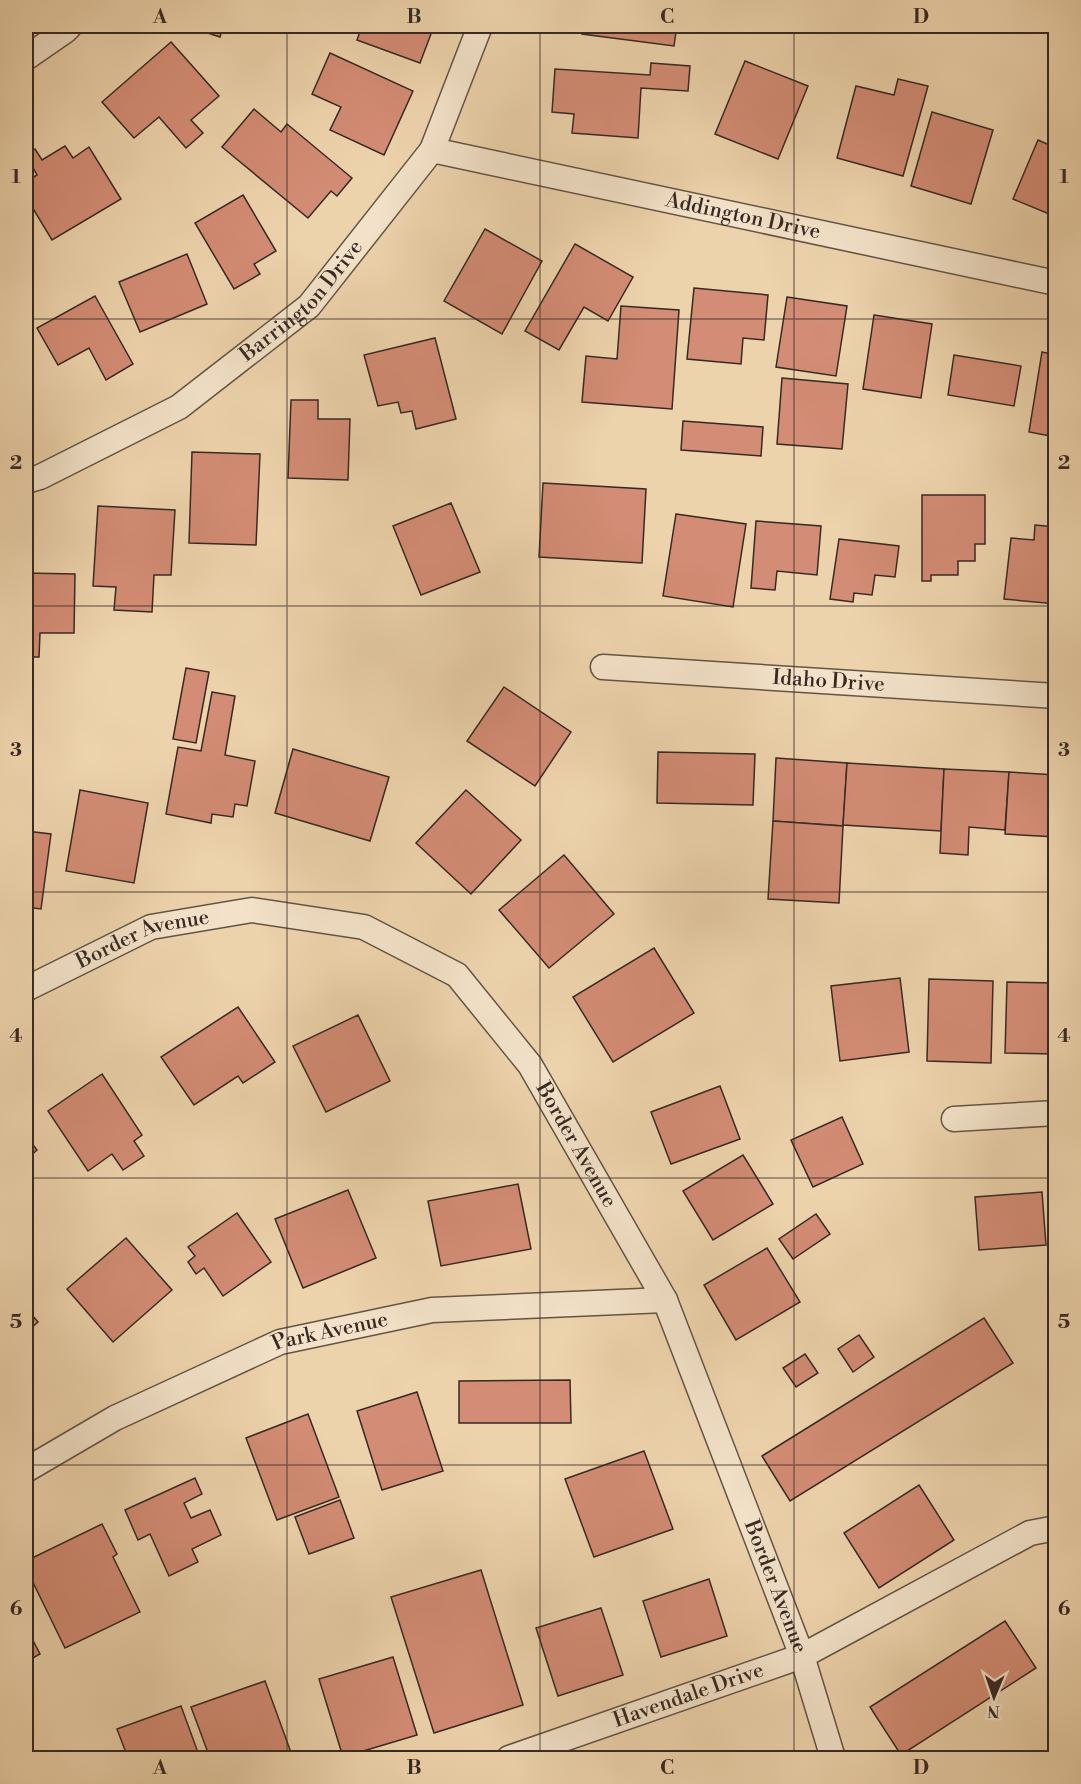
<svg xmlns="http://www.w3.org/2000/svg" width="1081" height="1784" font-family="'Libre Bodoni',serif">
  <rect width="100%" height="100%" fill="#edd3ac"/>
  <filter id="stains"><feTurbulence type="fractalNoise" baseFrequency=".00333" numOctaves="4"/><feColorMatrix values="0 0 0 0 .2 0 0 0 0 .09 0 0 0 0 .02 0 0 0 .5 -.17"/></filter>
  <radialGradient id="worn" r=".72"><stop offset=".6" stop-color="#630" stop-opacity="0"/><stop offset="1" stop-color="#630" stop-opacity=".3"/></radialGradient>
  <g fill="#d38c75" stroke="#372923" stroke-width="1.5">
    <path d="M 186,26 L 223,26 L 220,37 Z"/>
    <path d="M 362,26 L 434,26 L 420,63 L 357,40 Z"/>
    <path d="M 583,26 L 634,26 L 676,32 L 674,46 L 582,34 Z"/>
    <path d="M 171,42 L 219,96 L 191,120 L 203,133 L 186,148 L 159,117 L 134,138 L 102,102 Z"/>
    <path d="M 330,53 L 413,91 L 384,155 L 330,130 L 341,107 L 312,94 Z"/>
    <path d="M 745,61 L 808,86 L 778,159 L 715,134 Z"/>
    <path d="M 651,63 L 690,66 L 688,91 L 641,88 L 638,138 L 572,133 L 574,114 L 552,112 L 555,69 L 650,75 Z"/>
    <path d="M 898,79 L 928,86 L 903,176 L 837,158 L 856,86 L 894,95 Z"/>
    <path d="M 254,109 L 281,132 L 287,124 L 352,178 L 337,196 L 331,191 L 308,218 L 222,147 Z"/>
    <path d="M 932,112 L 993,130 L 971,204 L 911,186 Z"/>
    <path d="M 1038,140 L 1056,148 L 1056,211 L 1054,216 L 1013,199 Z"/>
    <path d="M 65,146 L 73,158 L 89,147 L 121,199 L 52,240 L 26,197 L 26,182 L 37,175 L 26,155 L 35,149 L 42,160 Z"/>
    <path d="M 243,195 L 276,251 L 254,264 L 260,274 L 234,289 L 195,223 Z"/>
    <path d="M 485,229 L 542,261 L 502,334 L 444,301 Z"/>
    <path d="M 575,244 L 633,277 L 608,321 L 584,307 L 559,350 L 525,331 Z"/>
    <path d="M 187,254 L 207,304 L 140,332 L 119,282 Z"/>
    <path d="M 694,288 L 768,295 L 764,340 L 743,338 L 741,364 L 687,359 Z"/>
    <path d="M 95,296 L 133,364 L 106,380 L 89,348 L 58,365 L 37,328 Z"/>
    <path d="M 787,297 L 847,306 L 836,376 L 776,367 Z"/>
    <path d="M 621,306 L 679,310 L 672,409 L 582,402 L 586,356 L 617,359 Z"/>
    <path d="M 874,315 L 932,324 L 921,398 L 863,389 Z"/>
    <path d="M 435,338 L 456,419 L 416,429 L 412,411 L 401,413 L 398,402 L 378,406 L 364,355 Z"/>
    <path d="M 1042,352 L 1056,355 L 1056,437 L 1029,432 Z"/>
    <path d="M 954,355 L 1021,366 L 1014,406 L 948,395 Z"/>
    <path d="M 782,378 L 848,384 L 842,449 L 777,444 Z"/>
    <path d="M 291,400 L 318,400 L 318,419 L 350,419 L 348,480 L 288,478 Z"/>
    <path d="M 683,421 L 763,427 L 761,456 L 681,450 Z"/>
    <path d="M 192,452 L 260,454 L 256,545 L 189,543 Z"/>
    <path d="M 543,483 L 646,489 L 642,563 L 539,557 Z"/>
    <path d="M 922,495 L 985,495 L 985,544 L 975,544 L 975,561 L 958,561 L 958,575 L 931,575 L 931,581 L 922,581 Z"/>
    <path d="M 451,503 L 480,572 L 421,595 L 393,526 Z"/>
    <path d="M 98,506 L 175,510 L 171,575 L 154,575 L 152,612 L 114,610 L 116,587 L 93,586 Z"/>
    <path d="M 676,514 L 746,524 L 733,607 L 663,596 Z"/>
    <path d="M 756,521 L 821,526 L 817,575 L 777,571 L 775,590 L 751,588 Z"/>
    <path d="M 1035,525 L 1056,527 L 1056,604 L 1004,599 L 1011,538 L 1034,540 Z"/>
    <path d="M 839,539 L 899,546 L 895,577 L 875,575 L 872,595 L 854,593 L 853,602 L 830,599 Z"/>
    <path d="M 26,573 L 75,574 L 74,633 L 40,633 L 39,657 L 26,657 Z"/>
    <path d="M 186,668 L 209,672 L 196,743 L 173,739 Z"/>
    <path d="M 504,687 L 571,732 L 535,786 L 467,741 Z"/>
    <path d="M 212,692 L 235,696 L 225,755 L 255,761 L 247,806 L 235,804 L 233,817 L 212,814 L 211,823 L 166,814 L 178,747 L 201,751 Z"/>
    <path d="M 293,749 L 389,777 L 370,841 L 275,813 Z"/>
    <path d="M 658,752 L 755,754 L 753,805 L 657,803 Z"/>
    <path d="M 776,758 L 847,763 L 843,826 L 773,821 Z"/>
    <path d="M 847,763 L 944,769 L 941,831 L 843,825 Z"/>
    <path d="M 944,769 L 1009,772 L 1005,830 L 969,827 L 968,855 L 940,853 Z"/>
    <path d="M 1009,772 L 1056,775 L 1056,837 L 1005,834 Z"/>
    <path d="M 80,790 L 148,803 L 134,883 L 66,871 Z"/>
    <path d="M 466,790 L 521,840 L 471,894 L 416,843 Z"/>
    <path d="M 773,821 L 843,826 L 839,903 L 768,899 Z"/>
    <path d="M 26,831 L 51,834 L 41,909 L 26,907 Z"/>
    <path d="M 564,855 L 614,914 L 549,968 L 499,910 Z"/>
    <path d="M 654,948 L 694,1013 L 613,1062 L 573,997 Z"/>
    <path d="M 900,978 L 909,1052 L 840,1061 L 831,986 Z"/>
    <path d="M 929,979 L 993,981 L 991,1063 L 927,1061 Z"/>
    <path d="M 1007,982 L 1056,983 L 1056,1054 L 1005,1053 Z"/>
    <path d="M 238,1007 L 275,1062 L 243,1083 L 238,1076 L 194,1105 L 161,1057 Z"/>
    <path d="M 358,1015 L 390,1081 L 326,1112 L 293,1046 Z"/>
    <path d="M 102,1074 L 142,1135 L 134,1141 L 144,1156 L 123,1170 L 112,1154 L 88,1171 L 48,1111 Z"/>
    <path d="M 720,1086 L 740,1139 L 671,1164 L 651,1112 Z"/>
    <path d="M 842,1117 L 863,1164 L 813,1187 L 791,1140 Z"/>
    <path d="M 26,1136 L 37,1150 L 26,1160 Z"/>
    <path d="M 743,1155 L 773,1204 L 713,1240 L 683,1191 Z"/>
    <path d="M 518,1184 L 531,1249 L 441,1266 L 428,1201 Z"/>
    <path d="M 348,1190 L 376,1258 L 303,1288 L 275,1219 Z"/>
    <path d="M 1042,1192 L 1046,1245 L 979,1250 L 975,1197 Z"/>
    <path d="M 237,1213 L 271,1262 L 223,1296 L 204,1268 L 196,1274 L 188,1262 L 195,1256 L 188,1247 Z"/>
    <path d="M 816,1214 L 830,1234 L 793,1259 L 779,1239 Z"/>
    <path d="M 126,1238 L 172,1290 L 113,1342 L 67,1289 Z"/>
    <path d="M 767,1248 L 800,1302 L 736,1340 L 704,1285 Z"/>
    <path d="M 26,1308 L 38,1322 L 26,1333 L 33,1340 L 26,1347 Z"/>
    <path d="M 984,1318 L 1013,1363 L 790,1501 L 762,1456 Z"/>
    <path d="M 859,1335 L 874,1357 L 853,1372 L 838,1349 Z"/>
    <path d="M 805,1354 L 818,1373 L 796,1387 L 783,1368 Z"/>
    <path d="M 570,1380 L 571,1423 L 459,1423 L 459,1381 Z"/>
    <path d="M 417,1392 L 443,1471 L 382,1490 L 357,1411 Z"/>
    <path d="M 308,1414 L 339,1497 L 277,1520 L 246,1438 Z"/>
    <path d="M 644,1451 L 673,1529 L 594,1557 L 565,1479 Z"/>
    <path d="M 195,1478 L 202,1494 L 184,1503 L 191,1518 L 210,1510 L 221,1535 L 192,1549 L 198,1562 L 169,1576 L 150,1534 L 138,1540 L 125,1510 Z"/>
    <path d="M 919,1485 L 954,1540 L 879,1588 L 844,1533 Z"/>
    <path d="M 340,1500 L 354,1538 L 309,1554 L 295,1517 Z"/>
    <path d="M 102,1524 L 117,1554 L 113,1557 L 140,1612 L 65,1648 L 26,1568 L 26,1561 Z"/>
    <path d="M 481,1570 L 523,1705 L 434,1733 L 391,1597 Z"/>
    <path d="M 709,1579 L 727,1636 L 661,1657 L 643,1601 Z"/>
    <path d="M 601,1608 L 623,1675 L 558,1696 L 536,1628 Z"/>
    <path d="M 1005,1621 L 1036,1668 L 901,1755 L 870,1707 Z"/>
    <path d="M 26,1627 L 40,1654 L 26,1662 Z"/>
    <path d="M 393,1657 L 417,1735 L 343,1757 L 319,1679 Z"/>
    <path d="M 265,1681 L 293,1758 L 210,1758 L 191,1707 Z"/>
    <path d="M 181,1706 L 200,1758 L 128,1758 L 117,1729 Z"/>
  </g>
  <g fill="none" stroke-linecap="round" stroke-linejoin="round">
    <g stroke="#645445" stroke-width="27">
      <g id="street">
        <path d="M 26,58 L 65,31 L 70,26"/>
        <path id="s1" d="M 432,150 L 1056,283"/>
        <path id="s2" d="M 26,481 L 40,477 L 179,407 L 309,306 L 432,150 L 480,26"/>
        <path id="s3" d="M 603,667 L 1056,696"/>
        <path id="s4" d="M 26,989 L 151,927 L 252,910 L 364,927 L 457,975 L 530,1065 L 665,1300 L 802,1656 L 833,1758"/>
        <path d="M 954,1119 L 1056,1113"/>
        <path id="s5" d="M 26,1470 L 115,1418 L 280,1342 L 432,1310 L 665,1300"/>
        <path id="s6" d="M 509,1758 L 802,1656 L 1030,1533 L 1056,1528"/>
      </g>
    </g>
    <use href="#street" stroke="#f3e2c9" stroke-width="24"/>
  </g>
  <path fill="none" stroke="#372923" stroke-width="1.5" stroke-opacity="0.55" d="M 287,26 L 287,1758M 540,26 L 540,1758M 794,26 L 794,1758M 26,319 L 1056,319M 26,606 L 1056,606M 26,892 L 1056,892M 26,1178 L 1056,1178M 26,1465 L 1056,1465"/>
  <g text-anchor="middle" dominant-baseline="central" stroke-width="5" stroke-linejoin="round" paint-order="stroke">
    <g font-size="21" fill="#372923" stroke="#f3e2c9">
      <text stroke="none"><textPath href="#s1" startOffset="318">Addington Drive</textPath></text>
      <text stroke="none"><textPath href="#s2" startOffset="333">Barrington Drive</textPath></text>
      <text stroke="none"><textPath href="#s3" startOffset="226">Idaho Drive</textPath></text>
      <text stroke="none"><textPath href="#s4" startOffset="128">Border Avenue</textPath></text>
      <text stroke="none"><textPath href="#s4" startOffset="668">Border Avenue</textPath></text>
      <text stroke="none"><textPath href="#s5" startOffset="336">Park Avenue</textPath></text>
      <text stroke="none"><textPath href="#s4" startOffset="1154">Border Avenue</textPath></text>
      <text stroke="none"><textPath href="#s6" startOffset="190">Havendale Drive</textPath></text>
    </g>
  </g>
  <rect width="1081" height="1784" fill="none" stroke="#edd3ac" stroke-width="66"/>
  <g transform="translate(994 1697) rotate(182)" stroke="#f3e2c9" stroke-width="4.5" paint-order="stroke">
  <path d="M0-4.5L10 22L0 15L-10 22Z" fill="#372923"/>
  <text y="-9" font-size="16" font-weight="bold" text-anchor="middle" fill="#372923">N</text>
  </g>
  <rect x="33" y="33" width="1015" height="1718" fill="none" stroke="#372923" stroke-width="2"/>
  <g font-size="20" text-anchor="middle" font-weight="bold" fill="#372923">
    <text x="160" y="23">A</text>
    <text x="414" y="23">B</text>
    <text x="667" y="23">C</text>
    <text x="921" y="23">D</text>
    <text x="16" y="183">1</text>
    <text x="1064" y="183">1</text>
    <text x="16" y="469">2</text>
    <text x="1064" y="469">2</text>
    <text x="16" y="756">3</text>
    <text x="1064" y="756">3</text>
    <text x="16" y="1042">4</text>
    <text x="1064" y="1042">4</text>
    <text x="16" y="1328">5</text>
    <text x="1064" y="1328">5</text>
    <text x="16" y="1615">6</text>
    <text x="1064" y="1615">6</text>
    <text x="160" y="1774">A</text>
    <text x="414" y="1774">B</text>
    <text x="667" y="1774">C</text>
    <text x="921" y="1774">D</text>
  </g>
  <rect width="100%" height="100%" filter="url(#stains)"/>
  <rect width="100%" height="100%" fill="url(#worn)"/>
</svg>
